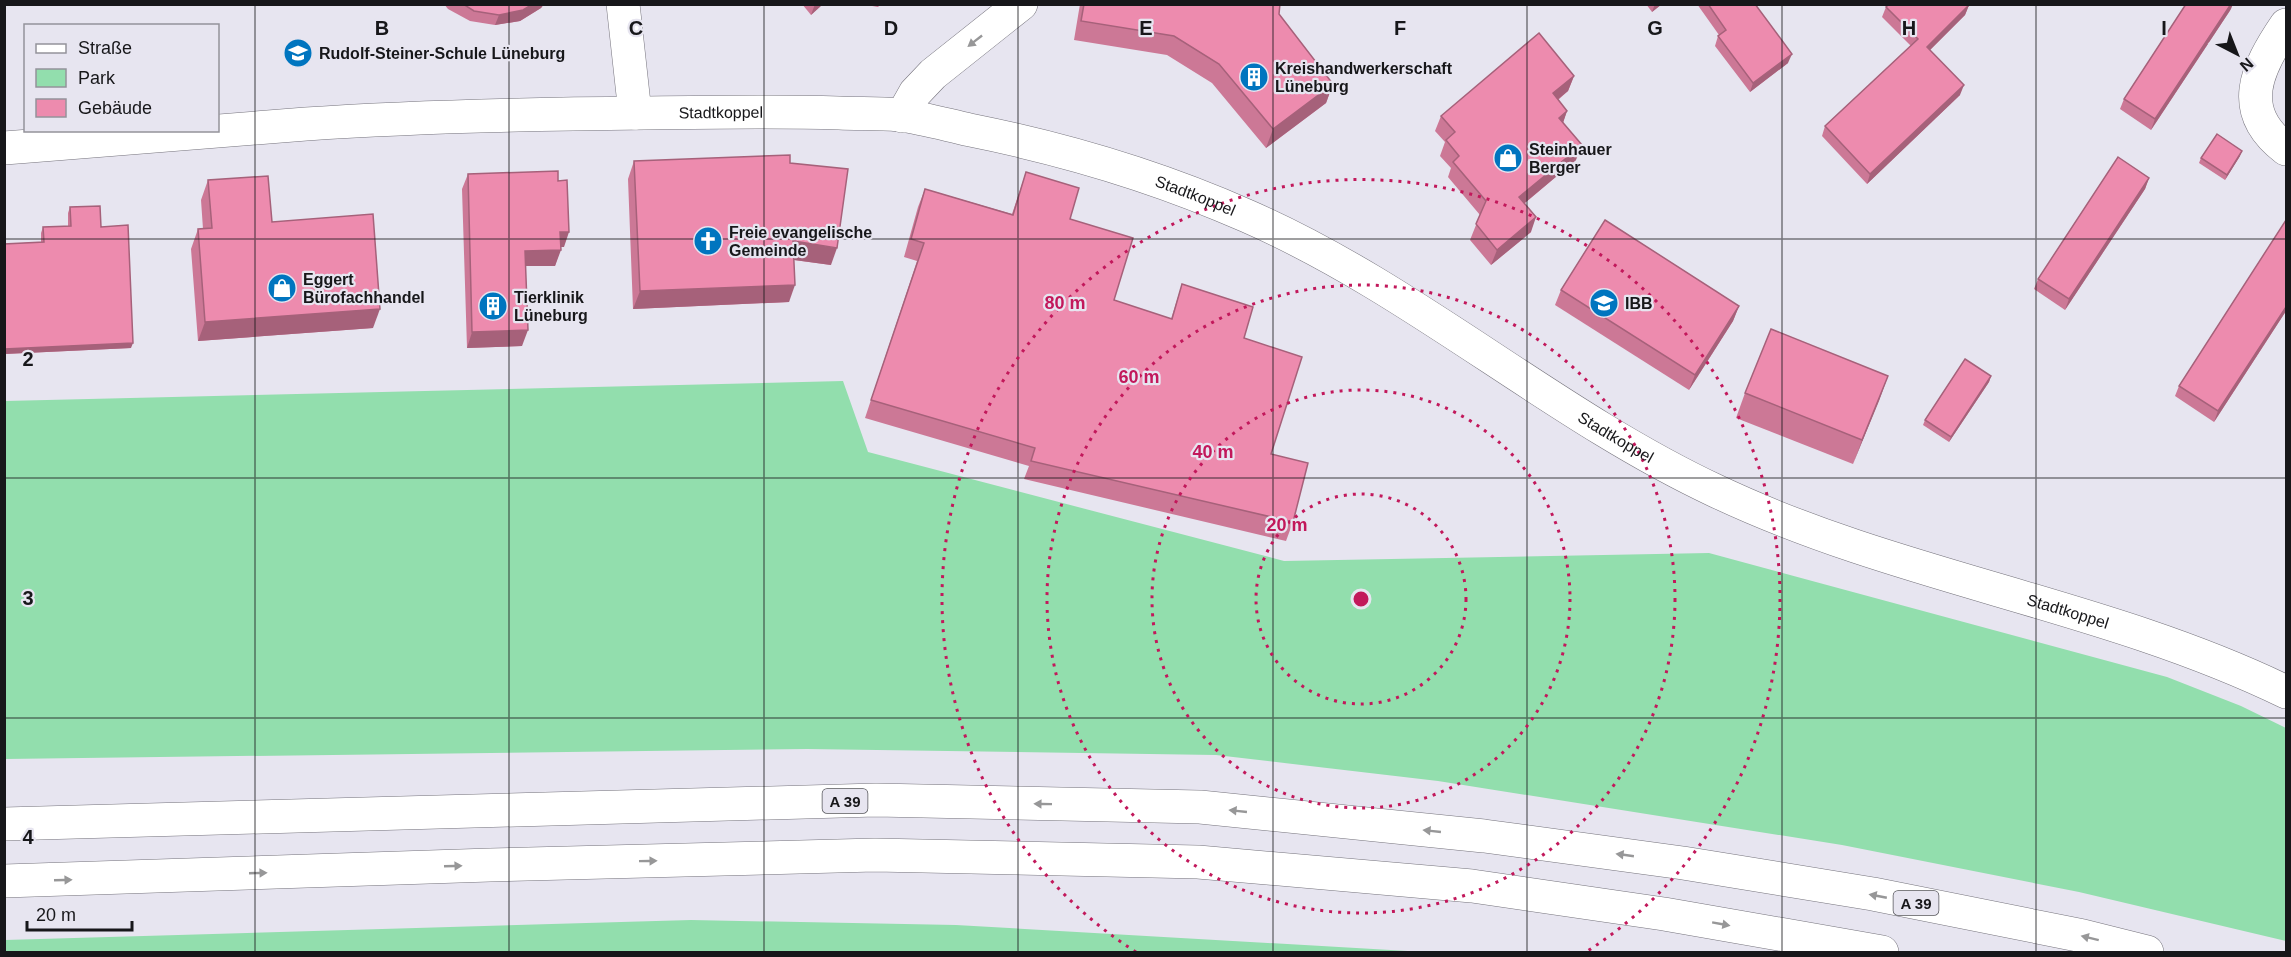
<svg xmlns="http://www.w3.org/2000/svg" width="2291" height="957" font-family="Arial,sans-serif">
  <rect width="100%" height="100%" fill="#e7e5f0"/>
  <g fill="#92dead">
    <path d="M 843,381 L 868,452 L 1284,561 L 1709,553 L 2167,677 L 2241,706 L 2286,728 L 2286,941 L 2079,892 L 1842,845 L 1438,781 L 1216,755 L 807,749 L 5,759 L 5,401 Z"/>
    <path d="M 691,920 L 956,925 L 1425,952 L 4,952 L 5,940 Z"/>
  </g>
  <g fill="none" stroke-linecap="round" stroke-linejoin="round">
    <g stroke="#75737c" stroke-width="34">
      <g id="minor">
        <path d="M 623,4 L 635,113"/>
        <path d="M 2286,25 C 2256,69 2236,111 2286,149"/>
        <path d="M 902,116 L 915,93 L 933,74 L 1021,4"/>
        <path id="s1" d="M 4,148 C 105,140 206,131 306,124 C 419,116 532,114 645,113 C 710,112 774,111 839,113 C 859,114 879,113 899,115 C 923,118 947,125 970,130 C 1065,149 1159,177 1247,216 C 1414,289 1552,414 1716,491 C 1899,578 2105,604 2286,692"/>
      </g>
    </g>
    <g stroke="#75737c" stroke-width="34">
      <g id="motorway">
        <path d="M 4,824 L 876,800 L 1200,807 L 1484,836 L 1683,863 L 1873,894 L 2083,936 L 2147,952"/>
        <path d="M 4,881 L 490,865 L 875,855 L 1198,862 L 1472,886 L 1664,914 L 1882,952"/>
      </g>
    </g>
    <use href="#minor" stroke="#fff" stroke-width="33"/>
    <use href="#motorway" stroke="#fff" stroke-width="33"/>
  </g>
  <g fill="#cc7896">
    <path d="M 444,4 L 544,4 L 541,8 L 520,21 L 495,25 L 470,21 L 448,9 Z"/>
    <path d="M 802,4 L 823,4 L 811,15 Z"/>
    <path d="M 861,4 L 881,4 L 878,7 Z"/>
    <path d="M 1080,4 L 1280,4 L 1279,14 L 1333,84 L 1326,103 L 1266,148 L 1212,83 L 1167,55 L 1074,40 Z"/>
    <path d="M 1646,4 L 1662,4 L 1652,12 Z"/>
    <path d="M 1697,4 L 1755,4 L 1788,63 L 1750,92 L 1715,46 L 1718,36 L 1719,35 Z"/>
    <path d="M 1969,5 L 1965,15 L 1930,50 L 1960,95 L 1867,184 L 1822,136 L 1825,126 L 1911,46 L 1882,17 L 1886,7 Z"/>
    <path d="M 2231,9 L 2151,130 L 2120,109 L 2124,99 Z"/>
    <path d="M 1574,76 L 1568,91 L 1558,100 L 1567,111 L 1563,122 L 1576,160 L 1525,203 L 1531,232 L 1491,265 L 1470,240 L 1480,215 L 1448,177 L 1451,168 L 1440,156 L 1445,142 L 1435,131 L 1441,116 Z"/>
    <path d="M 2240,156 L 2225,180 L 2199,163 L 2201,158 Z"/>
    <path d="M 634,161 L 790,163 L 831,265 L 794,260 L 789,302 L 633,309 L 628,179 Z"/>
    <path d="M 1026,172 L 1070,219 L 1114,300 L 1171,319 L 1182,284 L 1244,338 L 1271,454 L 1293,522 L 1286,541 L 1024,479 L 1029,466 L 865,418 L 917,261 L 904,257 L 918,207 L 925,189 L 1012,214 Z"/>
    <path d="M 468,174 L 564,247 L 561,247 L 555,266 L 526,266 L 522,346 L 467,348 L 462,189 Z"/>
    <path d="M 2149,178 L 2145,189 L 2065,310 L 2034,289 L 2038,279 Z"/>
    <path d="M 208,180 L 272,222 L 373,328 L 198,341 L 191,249 L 198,229 L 203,229 L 201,200 Z"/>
    <path d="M 70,207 L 101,227 L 131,348 L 4,354 L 4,244 L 41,242 L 41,233 L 43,227 L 68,226 L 68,213 Z"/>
    <path d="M 1561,290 L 1739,306 L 1733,321 L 1689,390 L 1555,305 Z"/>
    <path d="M 2286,311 L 2214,422 L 2175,396 L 2179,386 Z"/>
    <path d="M 1888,376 L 1853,464 L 1736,418 L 1745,393 Z"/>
    <path d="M 1991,376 L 1989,382 L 1949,442 L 1923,425 L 1925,420 Z"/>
  </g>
  <g fill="#a6617a">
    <path d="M 533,4 L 544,4 L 541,8 L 520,21 L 495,25 L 499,15 Z"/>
    <path d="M 815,4 L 823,4 L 811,15 Z"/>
    <path d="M 1655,4 L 1662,4 L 1652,12 Z"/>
    <path d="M 2231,4 L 2233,4 L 2231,9 L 2151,130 L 2155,119 Z"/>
    <path d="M 1969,5 L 1965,15 L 1923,57 L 1927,47 Z"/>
    <path d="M 1792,54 L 1788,63 L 1750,92 L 1753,83 Z"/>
    <path d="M 1574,76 L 1568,91 L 1547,108 L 1553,93 Z"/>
    <path d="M 1333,84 L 1326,103 L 1266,148 L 1273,129 Z"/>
    <path d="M 1964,85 L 1960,95 L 1867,184 L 1870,174 Z"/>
    <path d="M 1567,111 L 1562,126 L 1559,118 Z"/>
    <path d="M 1582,145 L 1576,160 L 1514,212 L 1519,197 Z"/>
    <path d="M 2242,151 L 2240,156 L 2225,180 L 2227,175 Z"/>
    <path d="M 2149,178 L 2145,189 L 2065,310 L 2069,299 Z"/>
    <path d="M 1536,217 L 1531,232 L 1491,265 L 1497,250 Z"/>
    <path d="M 560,232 L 569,232 L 564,247 L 555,247 Z"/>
    <path d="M 793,241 L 837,248 L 831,265 L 787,259 Z"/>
    <path d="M 561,250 L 555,266 L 520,266 L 525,251 Z"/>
    <path d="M 795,285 L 789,302 L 633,309 L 640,291 Z"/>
    <path d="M 1739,306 L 1733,321 L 1689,390 L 1695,375 Z"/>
    <path d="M 2286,307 L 2286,311 L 2214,422 L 2218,411 Z"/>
    <path d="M 380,309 L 373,328 L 198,341 L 205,322 Z"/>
    <path d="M 528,330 L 522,346 L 467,348 L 472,332 Z"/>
    <path d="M 133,343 L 131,348 L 4,354 L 4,349 Z"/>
    <path d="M 1888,376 L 1879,401 L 1853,464 L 1862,440 Z"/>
    <path d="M 1991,376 L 1989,382 L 1949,442 L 1951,437 Z"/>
  </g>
  <g fill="#ed8bae" stroke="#a6617a" stroke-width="1.5">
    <path d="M 463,4 L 533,4 L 523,10 L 499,15 L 474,11 Z"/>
    <path d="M 1084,4 L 1280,4 L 1279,14 L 1333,84 L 1273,129 L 1219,64 L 1174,36 L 1081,21 Z"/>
    <path d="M 1708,4 L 1755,4 L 1792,54 L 1753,83 L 1718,36 L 1726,30 Z"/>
    <path d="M 1889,4 L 1969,5 L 1927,47 L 1964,85 L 1870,174 L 1825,126 L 1918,39 L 1886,7 Z"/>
    <path d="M 2186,4 L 2231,4 L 2155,119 L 2124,99 Z"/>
    <path d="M 1539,33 L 1574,76 L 1553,93 L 1567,111 L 1559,118 L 1582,145 L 1519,197 L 1536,217 L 1497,250 L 1476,224 L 1486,201 L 1453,162 L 1459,156 L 1446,140 L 1455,132 L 1441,116 Z"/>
    <path d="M 2217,134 L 2242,151 L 2227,175 L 2201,158 Z"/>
    <path d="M 790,155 L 790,163 L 848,169 L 837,248 L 793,241 L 795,285 L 640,291 L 634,161 Z"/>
    <path d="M 2118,157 L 2149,178 L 2069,299 L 2038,279 Z"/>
    <path d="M 558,171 L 558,181 L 567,180 L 569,232 L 560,232 L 561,250 L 525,251 L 528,330 L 472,332 L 468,174 Z"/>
    <path d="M 1026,172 L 1079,188 L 1070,219 L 1133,238 L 1114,300 L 1172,319 L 1182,284 L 1253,307 L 1244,338 L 1302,357 L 1271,454 L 1308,463 L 1293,522 L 1031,461 L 1035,448 L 871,400 L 924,243 L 911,239 L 925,189 L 1013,215 Z"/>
    <path d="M 268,176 L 272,222 L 373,214 L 380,309 L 205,322 L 198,229 L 212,228 L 208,180 Z"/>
    <path d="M 100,206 L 101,227 L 128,225 L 133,343 L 4,349 L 4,244 L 44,242 L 43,227 L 71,226 L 70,207 Z"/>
    <path d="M 1605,220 L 1739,306 L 1695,375 L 1561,290 Z"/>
    <path d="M 2286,220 L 2286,307 L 2218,411 L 2179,386 Z"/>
    <path d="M 1771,329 L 1888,376 L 1862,440 L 1745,393 Z"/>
    <path d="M 1965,359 L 1991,376 L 1951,437 L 1925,420 Z"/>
  </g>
  <defs><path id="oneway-solid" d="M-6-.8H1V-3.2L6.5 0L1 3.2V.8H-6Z" transform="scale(1.5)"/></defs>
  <g fill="#979798">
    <use href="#oneway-solid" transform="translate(975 41) rotate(142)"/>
    <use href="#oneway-solid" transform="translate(1043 804) rotate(-179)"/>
    <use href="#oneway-solid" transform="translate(1238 811) rotate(-174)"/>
    <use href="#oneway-solid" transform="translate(1432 831) rotate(-174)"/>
    <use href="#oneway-solid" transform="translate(1625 855) rotate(-172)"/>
    <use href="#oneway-solid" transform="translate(648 861) rotate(-1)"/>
    <use href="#oneway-solid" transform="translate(453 866) rotate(-2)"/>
    <use href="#oneway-solid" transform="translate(258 873) rotate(-2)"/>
    <use href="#oneway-solid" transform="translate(63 880) rotate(-2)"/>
    <use href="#oneway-solid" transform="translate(1878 896) rotate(-169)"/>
    <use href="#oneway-solid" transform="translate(1721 924) rotate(10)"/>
    <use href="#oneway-solid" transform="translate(2090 938) rotate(-166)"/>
  </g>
  <path fill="none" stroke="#17171a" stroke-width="1.5" stroke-opacity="0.55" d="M 255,4 L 255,952M 509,4 L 509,952M 764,4 L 764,952M 1018,4 L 1018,952M 1273,4 L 1273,952M 1527,4 L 1527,952M 1782,4 L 1782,952M 2036,4 L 2036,952M 4,239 L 2286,239M 4,478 L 2286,478M 4,718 L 2286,718"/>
  <g fill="none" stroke="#c2185b" stroke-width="3" stroke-dasharray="3 6">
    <circle cx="1361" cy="599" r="105"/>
    <circle cx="1361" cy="599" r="209"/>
    <circle cx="1361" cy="599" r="314"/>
    <path d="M1136 952A419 419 0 1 1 1586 952"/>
  </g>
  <defs>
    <g id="school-disc" transform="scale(1.5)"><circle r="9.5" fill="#0075bf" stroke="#e7e5f0"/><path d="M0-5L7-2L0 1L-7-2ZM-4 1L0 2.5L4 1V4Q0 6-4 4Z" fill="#fff"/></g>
    <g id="building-disc" transform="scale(1.5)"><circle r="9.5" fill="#0075bf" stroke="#e7e5f0"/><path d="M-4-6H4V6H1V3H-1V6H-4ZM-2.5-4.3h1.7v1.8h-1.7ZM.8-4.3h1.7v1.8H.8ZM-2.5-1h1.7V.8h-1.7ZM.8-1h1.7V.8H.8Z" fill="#fff"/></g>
    <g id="shop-disc" transform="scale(1.5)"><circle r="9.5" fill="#0075bf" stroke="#e7e5f0"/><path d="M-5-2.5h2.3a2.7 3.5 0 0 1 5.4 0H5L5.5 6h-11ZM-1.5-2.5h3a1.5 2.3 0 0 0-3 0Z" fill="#fff"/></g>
    <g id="church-disc" transform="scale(1.5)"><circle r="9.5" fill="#0075bf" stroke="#e7e5f0"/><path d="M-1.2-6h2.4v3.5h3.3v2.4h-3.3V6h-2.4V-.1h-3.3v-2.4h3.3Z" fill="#fff"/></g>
    <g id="university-disc" transform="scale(1.5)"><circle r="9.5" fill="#0075bf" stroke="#e7e5f0"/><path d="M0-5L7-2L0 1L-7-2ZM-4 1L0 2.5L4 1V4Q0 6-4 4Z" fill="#fff"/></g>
  </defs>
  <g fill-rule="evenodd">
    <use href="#school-disc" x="298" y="53"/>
    <use href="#building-disc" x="1254" y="77"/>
    <use href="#shop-disc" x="1508" y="158"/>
    <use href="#church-disc" x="708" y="241"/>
    <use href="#shop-disc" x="282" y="288"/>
    <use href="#university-disc" x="1604" y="303"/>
    <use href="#building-disc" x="493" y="306"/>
  </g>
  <g text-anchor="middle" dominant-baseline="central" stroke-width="4.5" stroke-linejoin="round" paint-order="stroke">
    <g fill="#e7e5f0" stroke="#55555a" stroke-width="1.5">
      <rect x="822.5" y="789" width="45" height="24" rx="4.5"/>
      <rect x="1893.5" y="891" width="45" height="24" rx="4.5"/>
    </g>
    <g font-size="15" font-weight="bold" fill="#17171a">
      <text x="845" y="801">A 39</text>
      <text x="1916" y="903">A 39</text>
    </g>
    <g font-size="16" font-weight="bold" fill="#17171a" stroke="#e7e5f0" text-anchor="start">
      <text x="319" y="53">Rudolf-Steiner-Schule Lüneburg</text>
      <text x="1275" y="68">Kreishandwerkerschaft<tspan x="1275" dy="18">Lüneburg</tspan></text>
      <text x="1529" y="149">Steinhauer<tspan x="1529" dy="18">Berger</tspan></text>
      <text x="729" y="232">Freie evangelische<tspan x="729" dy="18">Gemeinde</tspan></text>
      <text x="303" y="279">Eggert<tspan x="303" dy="18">Bürofachhandel</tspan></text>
      <text x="514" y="297">Tierklinik<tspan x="514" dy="18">Lüneburg</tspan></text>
      <text x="1625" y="303">IBB</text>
    </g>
    <g font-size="16" fill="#17171a" stroke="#e7e5f0">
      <text stroke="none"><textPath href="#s1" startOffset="718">Stadtkoppel</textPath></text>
      <text stroke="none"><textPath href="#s1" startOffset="1204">Stadtkoppel</textPath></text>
      <text stroke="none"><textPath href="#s1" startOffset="1690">Stadtkoppel</textPath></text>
      <text stroke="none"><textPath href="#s1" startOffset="2176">Stadtkoppel</textPath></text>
    </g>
  </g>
  <g font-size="20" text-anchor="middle" font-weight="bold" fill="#17171a" stroke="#e7e5f0" stroke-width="4.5" stroke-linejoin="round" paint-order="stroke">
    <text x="382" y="35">B</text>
    <text x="636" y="35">C</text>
    <text x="891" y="35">D</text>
    <text x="1146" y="35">E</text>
    <text x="1400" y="35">F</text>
    <text x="1655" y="35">G</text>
    <text x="1909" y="35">H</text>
    <text x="2164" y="35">I</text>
    <text x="28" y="366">2</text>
    <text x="28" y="605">3</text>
    <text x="28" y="844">4</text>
  </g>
  <circle cx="1361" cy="599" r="9" fill="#c2185b" stroke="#e7e5f0" stroke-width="3"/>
  <g font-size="18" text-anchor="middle" font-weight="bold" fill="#c2185b" stroke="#e7e5f0" stroke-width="4.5" stroke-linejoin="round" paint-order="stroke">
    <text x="1065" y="309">80 m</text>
    <text x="1139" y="383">60 m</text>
    <text x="1213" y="458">40 m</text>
    <text x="1287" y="531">20 m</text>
  </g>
  <rect width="2291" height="957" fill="none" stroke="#17171a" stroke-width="12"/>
  <rect x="24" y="24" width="195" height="108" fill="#e7e5f0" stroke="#94939a" stroke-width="1.5"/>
  <rect x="36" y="44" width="30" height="9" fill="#ffffff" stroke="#94939a" stroke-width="1.5"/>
  <text x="78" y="54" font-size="18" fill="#17171a">Straße</text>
  <rect x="36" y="69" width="30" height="18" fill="#92dead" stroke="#94939a" stroke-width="1.5"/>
  <text x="78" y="84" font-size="18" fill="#17171a">Park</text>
  <rect x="36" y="99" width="30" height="18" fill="#ed8bae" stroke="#94939a" stroke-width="1.5"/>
  <text x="78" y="114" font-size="18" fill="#17171a">Gebäude</text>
  <g transform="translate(2237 54) rotate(138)" stroke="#e7e5f0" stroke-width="4.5" paint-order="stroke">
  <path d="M0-4.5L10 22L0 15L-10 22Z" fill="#17171a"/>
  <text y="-9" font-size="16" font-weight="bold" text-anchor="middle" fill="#17171a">N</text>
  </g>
  <path d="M27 921v9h105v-9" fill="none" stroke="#17171a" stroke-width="3"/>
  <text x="36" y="921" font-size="18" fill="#17171a" stroke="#e7e5f0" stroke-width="4.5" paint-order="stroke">20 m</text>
</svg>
